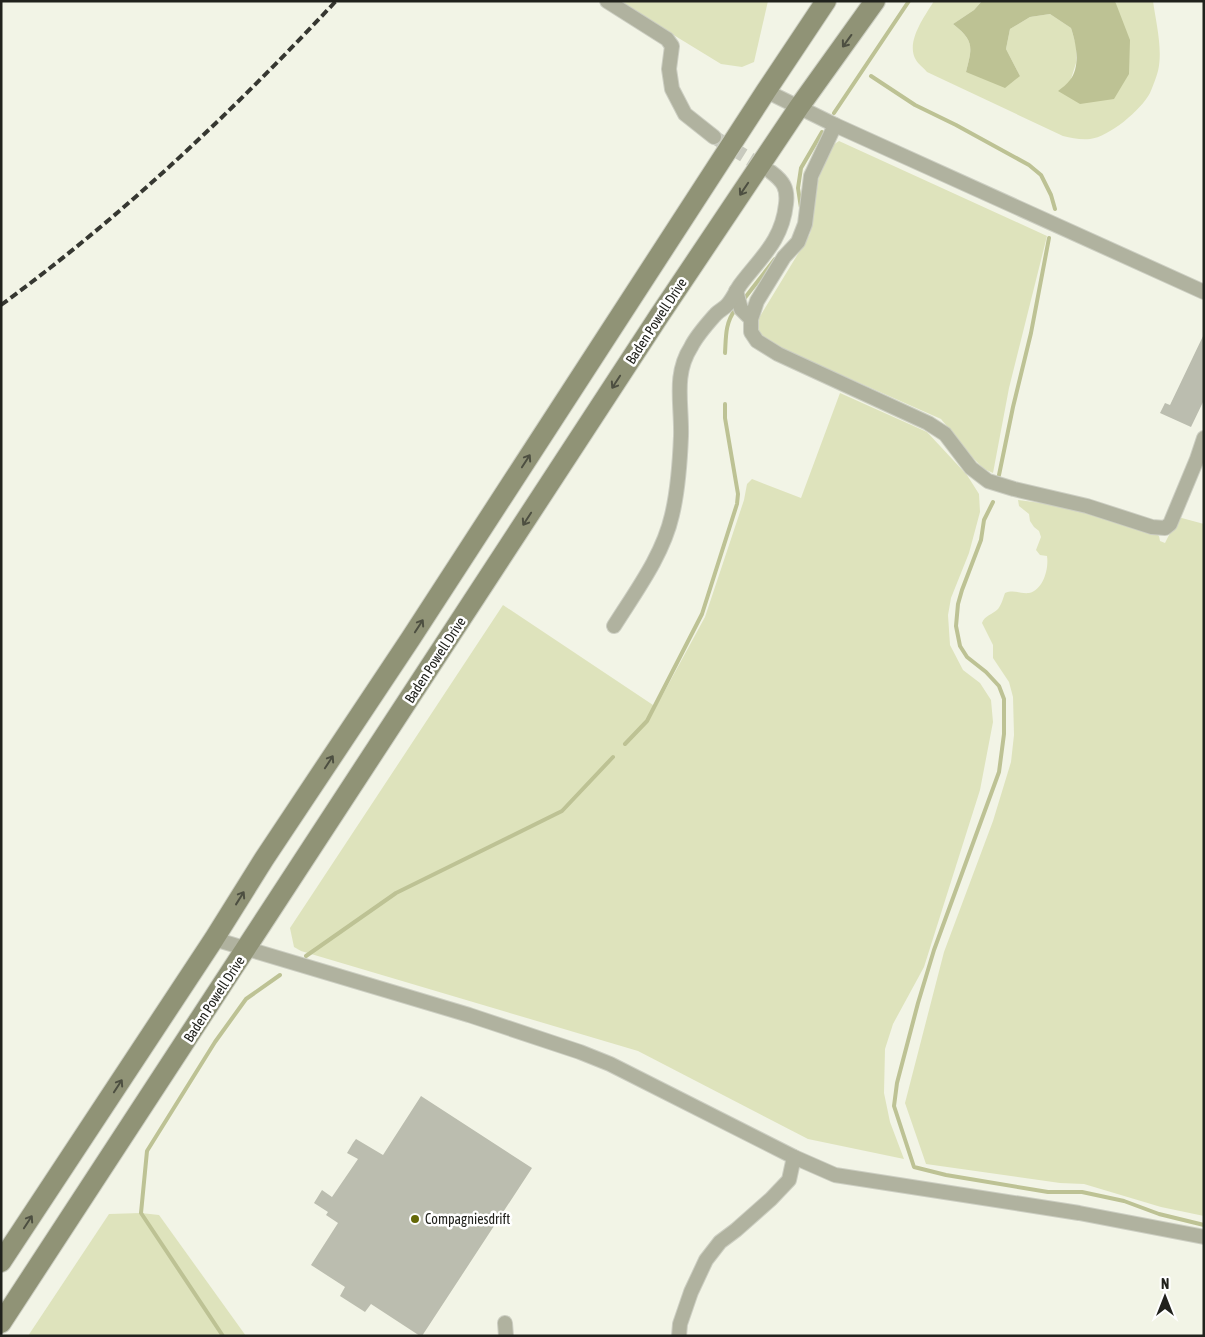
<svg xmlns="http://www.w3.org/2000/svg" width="1205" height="1337" font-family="'Asap Condensed',sans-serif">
  <rect width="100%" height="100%" fill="#f2f4e6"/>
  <g fill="#dee3bc">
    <path d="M 618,1 L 768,1 L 754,62 L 742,67 L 721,64 Z"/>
    <path d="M 934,1 L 982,1 L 974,10 L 953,24 C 975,41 972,48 966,72 L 1020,76 L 1006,49 L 1010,29 L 1030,17 L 1050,14 L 1071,28 L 1076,45 L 1076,63 L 1071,79 L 1080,104 L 1116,4 L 1115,1 L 1153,1 C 1156,23 1163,49 1158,71 C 1156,78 1153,86 1150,93 C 1141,110 1109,137 1090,139 C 1080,140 1072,138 1063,136 L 927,72 C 924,68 918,64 916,60 C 905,42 925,16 934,1 Z"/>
    <path d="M 839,141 L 1047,236 L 1009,388 L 993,473 L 984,469 L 973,458 L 941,419 L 767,342 C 759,334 756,329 759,318 L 810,234 L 819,175 L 833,145 Z"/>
    <path d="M 840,393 L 927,432 L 967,475 L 979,494 L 980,512 L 969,553 L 951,598 L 948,615 L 950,645 L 963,670 L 980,683 L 991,700 L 993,722 L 980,790 L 924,967 L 893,1024 L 885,1049 L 884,1093 L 890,1122 L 904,1159 L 808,1139 L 638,1051 L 301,951 L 294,947 L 290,928 L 503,605 L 656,707 L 705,617 L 744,500 L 747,484 L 752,479 L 801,498 Z"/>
    <path d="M 1018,500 L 1072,507 L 1152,531 L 1159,536 L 1160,541 L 1165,543 L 1178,517 L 1204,524 L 1204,1216 L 1161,1207 L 1084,1184 L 1060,1183 L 926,1164 L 905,1103 L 944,952 L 993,821 L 1011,762 L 1014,735 L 1013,697 L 1009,682 L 993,658 L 993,645 L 982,623 C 985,615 992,615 998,609 C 1002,604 1003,598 1005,593 C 1014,589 1020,594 1029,593 C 1043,590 1049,569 1047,556 L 1040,555 L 1036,550 L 1041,537 L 1039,531 L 1034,527 L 1030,521 L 1029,514 L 1019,506 Z"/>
    <path d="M 141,1213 L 159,1215 L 246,1336 L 28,1336 L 109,1214 Z"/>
  </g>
  <path fill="#bdc294" d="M 982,1 L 1115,1 L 1130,40 L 1129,74 L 1114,99 L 1080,104 L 1058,91 C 1062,88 1067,84 1070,80 C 1081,66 1076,43 1071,28 L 1050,14 L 1030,17 L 1010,29 L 1006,49 L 1020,76 L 1005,88 L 966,72 C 972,48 975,41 953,24 L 974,10 Z"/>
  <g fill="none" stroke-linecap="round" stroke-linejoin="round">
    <g stroke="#bdc294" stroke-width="4">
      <path d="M 871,76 L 915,105 L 956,125 L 1029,165 L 1041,175 L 1051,195 L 1055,209"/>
      <path d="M 834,113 L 909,1"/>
      <path d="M 801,208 L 798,188 L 801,168 L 822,132"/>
      <path d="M 744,299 L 775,259"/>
      <path d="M 725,353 C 726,338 725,323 735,310"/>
      <path d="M 999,475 L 1013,407 L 1031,333 L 1049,238"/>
      <path d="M 993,502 L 984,520 L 981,540 L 962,590 L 958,604 L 956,626 L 960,646 L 967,657 L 986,672 L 999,686 L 1004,699 L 1004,734 L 999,772 L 934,950 L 918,1003 L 897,1083 L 894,1106 L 914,1167 L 946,1175 L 1048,1192 L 1082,1192 L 1124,1201 L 1159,1214 L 1204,1225"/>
      <path d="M 625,744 L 647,721 L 702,614 L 737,504 L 738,494 L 725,418 L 725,404"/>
      <path d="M 306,956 L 396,893 L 562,811 L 613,757"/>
      <path d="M 223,1336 L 141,1213 L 147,1151 L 215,1042 L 246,999 L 280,975"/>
    </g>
  </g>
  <g fill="#bbbdaf">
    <path d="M 1204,334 L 1204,400 L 1191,427 L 1160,413 L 1165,403 L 1170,405 Z"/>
    <path d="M 421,1096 L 532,1168 L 422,1336 L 420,1336 L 371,1304 L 365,1312 L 340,1296 L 345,1287 L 311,1265 L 338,1223 L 326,1215 L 328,1212 L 314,1203 L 322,1190 L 332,1197 L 358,1159 L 347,1153 L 353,1143 L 356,1139 L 383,1155 Z"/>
  </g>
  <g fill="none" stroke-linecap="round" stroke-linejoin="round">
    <path stroke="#c8cabe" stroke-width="14" stroke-dasharray="14 7" stroke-linecap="butt" d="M 714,137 L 766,169"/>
    <g stroke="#cccec2" stroke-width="16">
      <g id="street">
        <path d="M 607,1 L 667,39 L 672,46 L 669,69 L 672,89 L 685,114 L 714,137"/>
        <path d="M 766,91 L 835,125 L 1204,292"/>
        <path d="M 835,125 L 811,176 L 805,224 L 798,242 L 784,257 L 757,301 L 751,319 L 751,332 L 757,341 L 778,354 L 928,423 L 945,434 L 971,468 L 988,481 L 1014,489 L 1087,506 L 1152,527 L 1165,528 L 1170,524 L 1197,459 L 1204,438"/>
        <path d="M 736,291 L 741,309 L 751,319"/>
        <path d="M 614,626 C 636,591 663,555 672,515 C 678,490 680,461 681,436 C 682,404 673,375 691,347 C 697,335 708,323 716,314 C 720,310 725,308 728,304 C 733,298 736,291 740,285 C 761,257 782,241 786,204 C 788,188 783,181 771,172"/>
        <path d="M 214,939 L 469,1015 L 580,1052 L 610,1064 L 794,1157 L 835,1175 L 1079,1213 L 1204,1237"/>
        <path d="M 505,1323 L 506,1336"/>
        <path d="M 679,1336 L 680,1324 L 691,1292 L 706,1260 L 720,1242 L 736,1230 L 771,1199 L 789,1180 L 794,1157"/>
      </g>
    </g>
    <g stroke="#cccec2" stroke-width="22">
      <g id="secondary">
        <path d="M 1,1262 L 214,939 L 264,859 L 411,638 L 766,91 L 826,1"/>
        <path d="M 1,1323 L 659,316 L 799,107 L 875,1"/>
      </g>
    </g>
    <use href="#street" stroke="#b0b29f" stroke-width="14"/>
    <use href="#secondary" stroke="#909376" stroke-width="20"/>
    <path stroke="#363731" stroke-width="4" stroke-dasharray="8 4" stroke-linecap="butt" d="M 1,305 C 123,216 233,111 336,1"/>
  </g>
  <defs><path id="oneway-shaft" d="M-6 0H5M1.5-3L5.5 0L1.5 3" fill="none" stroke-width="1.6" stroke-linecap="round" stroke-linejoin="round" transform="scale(1.25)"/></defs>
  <g stroke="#4d4f41">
    <use href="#oneway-shaft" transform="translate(847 41) rotate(126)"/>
    <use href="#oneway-shaft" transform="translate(744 189) rotate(124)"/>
    <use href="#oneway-shaft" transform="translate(616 382) rotate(123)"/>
    <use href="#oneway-shaft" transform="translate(526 461) rotate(-57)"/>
    <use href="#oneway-shaft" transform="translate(527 519) rotate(123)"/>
    <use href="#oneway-shaft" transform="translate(419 626) rotate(-57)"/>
    <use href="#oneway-shaft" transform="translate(329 762) rotate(-57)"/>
    <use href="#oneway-shaft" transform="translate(240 898) rotate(-58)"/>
    <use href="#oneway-shaft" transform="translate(118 1086) rotate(-57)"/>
    <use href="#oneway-shaft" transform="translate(28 1222) rotate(-57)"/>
  </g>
  <circle fill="#646807" stroke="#fff" stroke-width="2" cx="415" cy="1219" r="5"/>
  <g text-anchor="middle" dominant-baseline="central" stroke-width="5" stroke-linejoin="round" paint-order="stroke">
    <g font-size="14" fill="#21221d" stroke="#fff">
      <text transform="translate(656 321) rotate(-57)">Baden Powell Drive</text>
      <text transform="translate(435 660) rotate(-57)">Baden Powell Drive</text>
      <text transform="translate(214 999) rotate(-57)">Baden Powell Drive</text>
    </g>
    <g font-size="14" fill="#21221d" stroke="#fff" text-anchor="start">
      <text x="425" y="1219">Compagniesdrift</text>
    </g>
  </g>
  <rect width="1205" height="1337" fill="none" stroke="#21221d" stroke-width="5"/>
  <g transform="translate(1165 1297)" stroke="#ffffff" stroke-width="4" paint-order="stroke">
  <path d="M0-4L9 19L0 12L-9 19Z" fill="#21221d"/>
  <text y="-8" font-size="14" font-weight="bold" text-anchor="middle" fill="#21221d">N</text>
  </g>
</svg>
